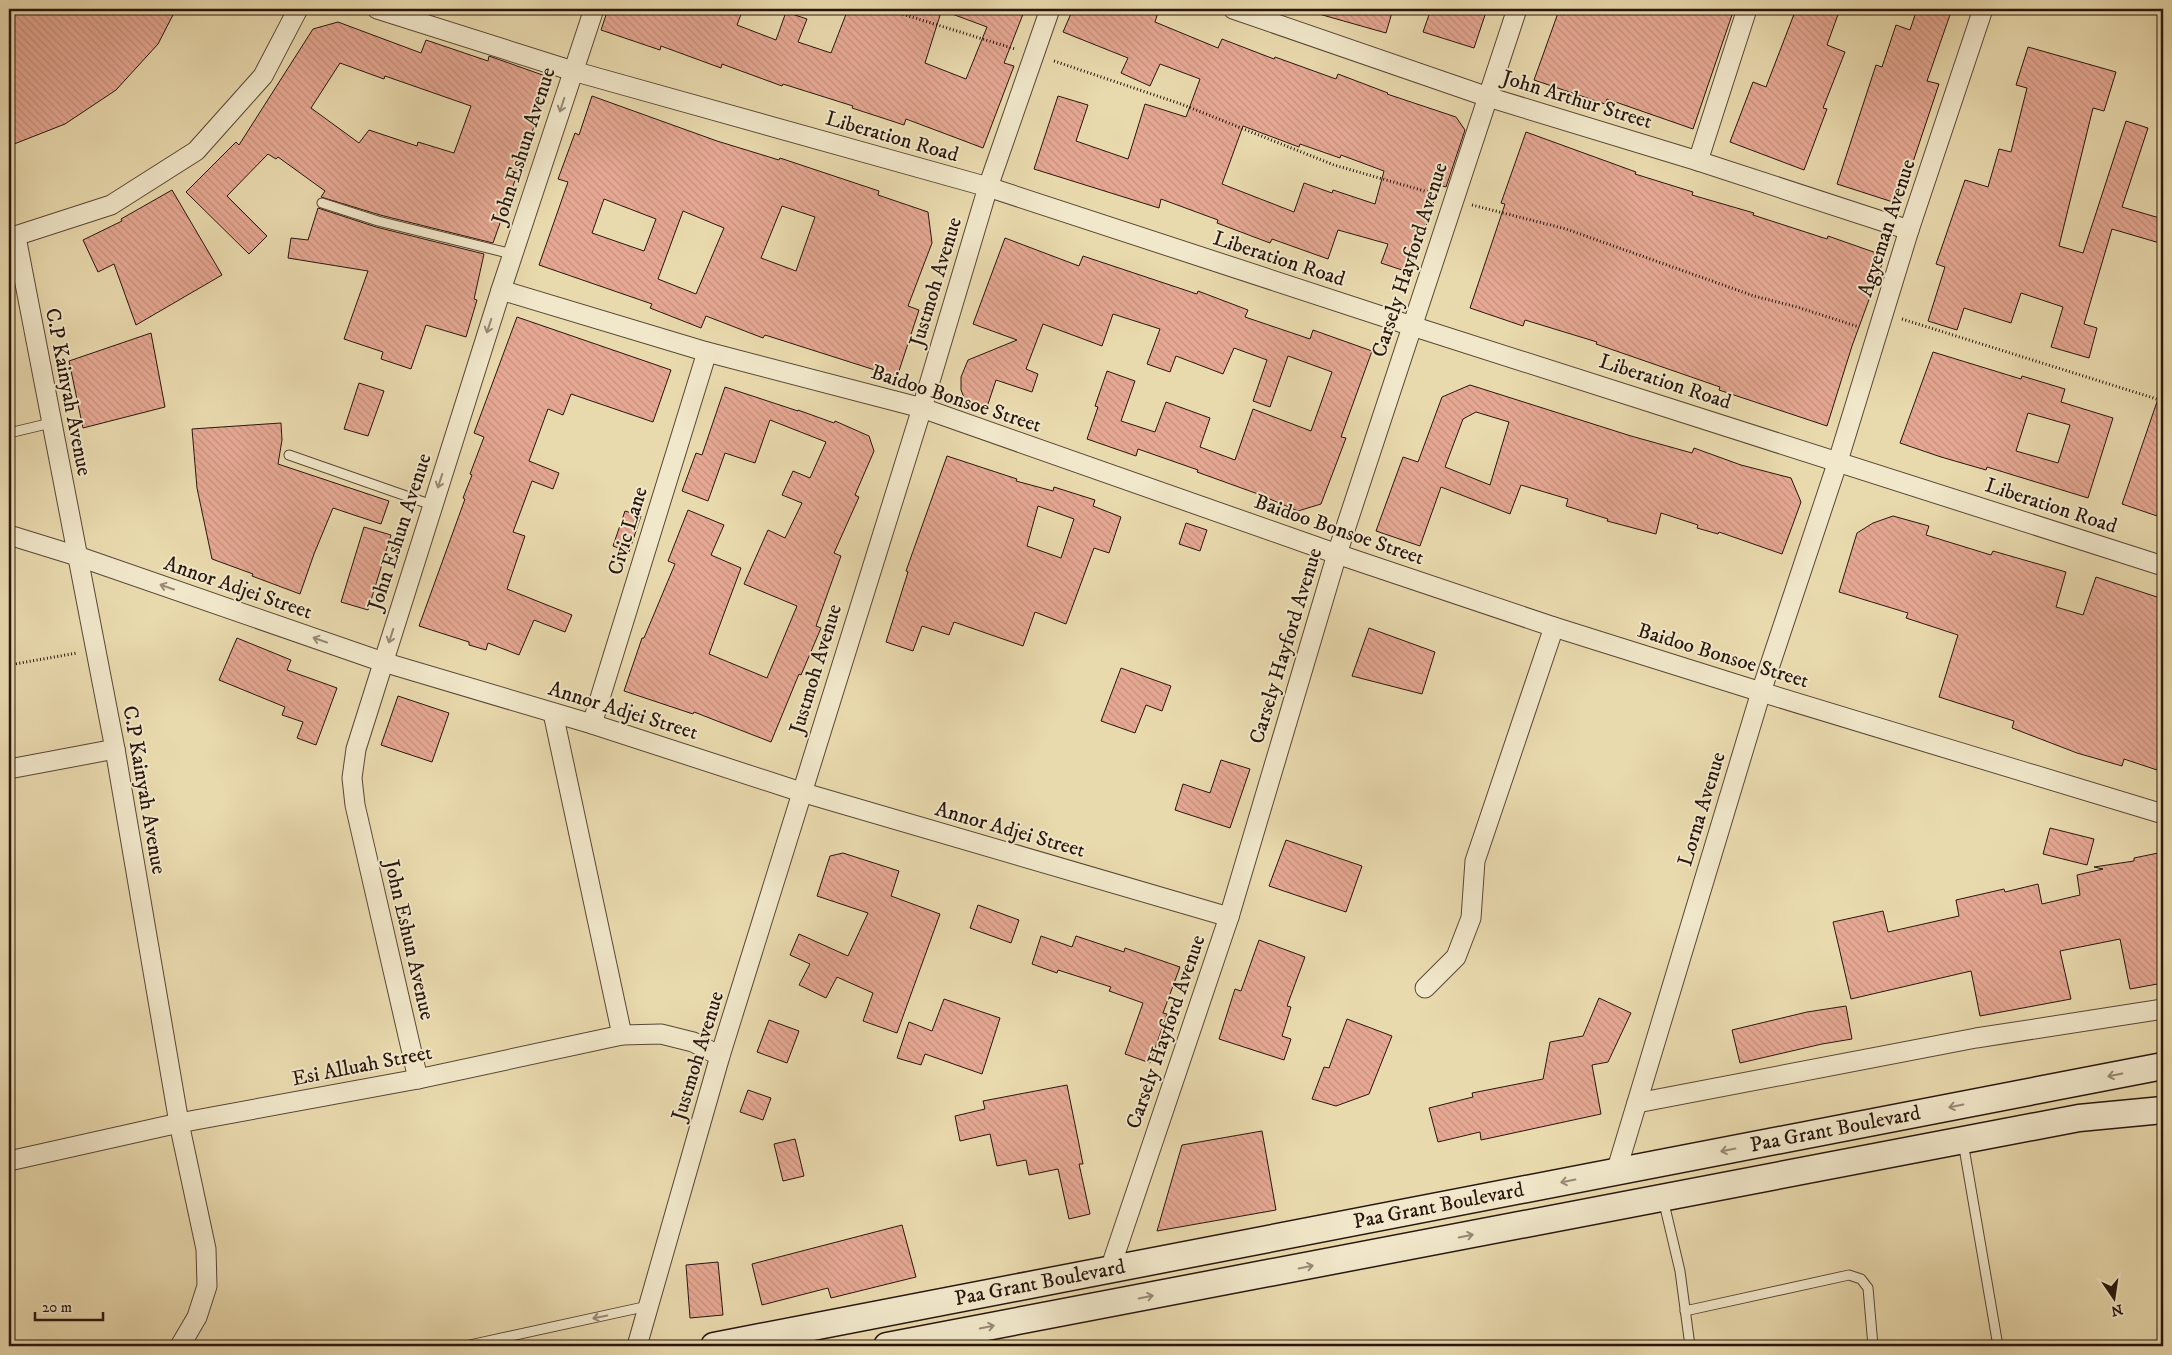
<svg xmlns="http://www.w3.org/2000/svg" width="2172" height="1355" font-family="'IM FELL DW Pica',serif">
  <defs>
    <pattern id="building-back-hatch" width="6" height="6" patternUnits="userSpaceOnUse" patternTransform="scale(1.25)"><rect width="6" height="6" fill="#e6a893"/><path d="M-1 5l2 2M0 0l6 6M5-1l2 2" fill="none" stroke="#c5907e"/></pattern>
  </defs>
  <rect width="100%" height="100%" fill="#e9daae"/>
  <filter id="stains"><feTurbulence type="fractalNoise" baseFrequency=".004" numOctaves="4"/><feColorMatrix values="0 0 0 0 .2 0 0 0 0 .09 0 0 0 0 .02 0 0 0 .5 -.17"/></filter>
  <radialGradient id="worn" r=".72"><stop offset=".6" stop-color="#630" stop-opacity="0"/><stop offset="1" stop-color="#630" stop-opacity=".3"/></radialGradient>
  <g fill="url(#building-back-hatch)" stroke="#29160e" fill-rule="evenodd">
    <path d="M 9,9 L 176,9 L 158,44 L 116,90 L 65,124 L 9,146 Z"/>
    <path d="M 608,9 L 743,9 L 737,25 L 776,40 L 786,12 L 807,19 L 798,42 L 831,53 L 848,9 L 942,9 L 925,63 L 966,79 L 987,27 L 944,11 L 945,9 L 1025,9 L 1004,63 L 1014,66 L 983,148 L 906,119 L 904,125 L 852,108 L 853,106 L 783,84 L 782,86 L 722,64 L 721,68 L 661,46 L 660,50 L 601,30 Z"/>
    <path d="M 1073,9 L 1159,9 L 1155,22 L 1218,48 L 1222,39 L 1274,59 L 1275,57 L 1336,79 L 1338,74 L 1388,93 L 1387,94 L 1456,117 L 1465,130 L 1446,187 L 1439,185 L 1411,273 L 1381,263 L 1388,244 L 1338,230 L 1328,259 L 1272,239 L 1270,243 L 1217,223 L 1218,220 L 1161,199 L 1159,208 L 1034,169 L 1058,96 L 1088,105 L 1076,141 L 1128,159 L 1145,104 L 1186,117 L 1200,79 L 1160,64 L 1150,86 L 1121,73 L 1128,58 L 1063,32 ZM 1243,126 L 1299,147 L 1300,144 L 1340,158 L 1341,155 L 1384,171 L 1375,204 L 1333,190 L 1332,193 L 1304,183 L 1294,212 L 1222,184 Z"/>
    <path d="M 1320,9 L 1393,9 L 1386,33 L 1319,14 Z"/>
    <path d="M 1431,9 L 1487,9 L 1474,48 L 1423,32 Z"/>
    <path d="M 1566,9 L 1734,9 L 1693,129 L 1607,99 L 1605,104 L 1534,80 L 1558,13 L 1564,15 Z"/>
    <path d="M 1796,9 L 1840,9 L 1827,45 L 1845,52 L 1823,108 L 1827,109 L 1804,170 L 1730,142 L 1753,82 L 1766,87 Z"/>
    <path d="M 1917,9 L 1952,9 L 1927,81 L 1939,84 L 1899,204 L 1837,184 L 1876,65 L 1882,67 L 1896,25 L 1910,30 Z"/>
    <path d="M 338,22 L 421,53 L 426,40 L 488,61 L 489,56 L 551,78 L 493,243 L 380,215 L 321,197 L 325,191 L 278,157 L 276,159 L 268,154 L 227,196 L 267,236 L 249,254 L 186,192 L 236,142 L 239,145 L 313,29 ZM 340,63 L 384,79 L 385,76 L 471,106 L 454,153 L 418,142 L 417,146 L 369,130 L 359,143 L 311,108 Z"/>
    <path d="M 2028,47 L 2116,72 L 2104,111 L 2093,108 L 2059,246 L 2083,253 L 2126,121 L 2148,128 L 2122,207 L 2163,219 L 2163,244 L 2112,229 L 2084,324 L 2097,328 L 2089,358 L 2051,347 L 2063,307 L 2021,293 L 2011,323 L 1964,308 L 1957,330 L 1928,321 L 1945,267 L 1936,264 L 1965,180 L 1988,187 L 1999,149 L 2011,152 L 2027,88 L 2016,85 Z"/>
    <path d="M 592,96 L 717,141 L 779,160 L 780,158 L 879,191 L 878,195 L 928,212 L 932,243 L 908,306 L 919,310 L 897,377 L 765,335 L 763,338 L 706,316 L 701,328 L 650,308 L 652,304 L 539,265 L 568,182 L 558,179 L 575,133 L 579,135 ZM 604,199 L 656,219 L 644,251 L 592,233 ZM 782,206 L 815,217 L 796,271 L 761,258 ZM 683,211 L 724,228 L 696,294 L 658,279 Z"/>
    <path d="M 1526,132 L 1636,172 L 1635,174 L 1693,192 L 1692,195 L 1754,213 L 1753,215 L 1827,239 L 1828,236 L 1885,256 L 1852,346 L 1827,426 L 1719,390 L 1720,387 L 1596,344 L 1597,342 L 1525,320 L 1523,326 L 1470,308 L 1505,204 L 1501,203 Z"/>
    <path d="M 172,190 L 222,275 L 136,325 L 114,264 L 98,272 L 83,240 L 122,221 L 121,219 Z"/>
    <path d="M 318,208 L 376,227 L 484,254 L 474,299 L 477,300 L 466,337 L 426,325 L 411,369 L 381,359 L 383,352 L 344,339 L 368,271 L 288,258 L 291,238 L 308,240 Z"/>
    <path d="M 1005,238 L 1079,266 L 1083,256 L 1197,294 L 1198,291 L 1248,310 L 1245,317 L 1310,339 L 1313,330 L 1372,351 L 1341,437 L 1346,438 L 1321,504 L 1298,511 L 1258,494 L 1197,472 L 1198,470 L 1138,449 L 1136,456 L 1087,439 L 1098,407 L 1095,406 L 1107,371 L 1135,381 L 1121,421 L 1155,432 L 1166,402 L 1210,418 L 1200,447 L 1235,460 L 1253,409 L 1311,431 L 1332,372 L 1288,356 L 1270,407 L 1253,401 L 1267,360 L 1234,348 L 1223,374 L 1176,356 L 1170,372 L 1147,364 L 1160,329 L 1113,314 L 1102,346 L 1043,324 L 1026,369 L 1038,374 L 1032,392 L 996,380 L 987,407 L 965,400 L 961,390 L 961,377 L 968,360 L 1017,340 L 973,324 Z"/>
    <path d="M 517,317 L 671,370 L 653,422 L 571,394 L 563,415 L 548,409 L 529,461 L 559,473 L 553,489 L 532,481 L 513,532 L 525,536 L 507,589 L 572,615 L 565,632 L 534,620 L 519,655 L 488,643 L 486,650 L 469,645 L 469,642 L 419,626 L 465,499 L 463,498 L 472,475 L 470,474 L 484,437 L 474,433 Z"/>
    <path d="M 151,333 L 165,407 L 83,428 L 69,361 Z"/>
    <path d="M 1933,352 L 2021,379 L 2022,376 L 2065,389 L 2061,402 L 2113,418 L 2088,498 L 1987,467 L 1986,470 L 1941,457 L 1900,443 ZM 2028,413 L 2070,425 L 2058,463 L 2016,451 Z"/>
    <path d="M 359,383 L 384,391 L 368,436 L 344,429 Z"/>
    <path d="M 1470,385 L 1631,436 L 1692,453 L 1694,448 L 1741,465 L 1791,478 L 1801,502 L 1782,554 L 1719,532 L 1718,534 L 1697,528 L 1698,525 L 1661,513 L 1656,534 L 1607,521 L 1608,519 L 1566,506 L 1568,499 L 1521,485 L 1510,514 L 1441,487 L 1420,546 L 1376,531 L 1403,457 L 1418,462 L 1442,397 ZM 1476,412 L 1509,422 L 1490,485 L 1445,467 L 1463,419 Z"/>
    <path d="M 725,387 L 798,411 L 798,410 L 834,423 L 835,421 L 869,436 L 874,451 L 855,495 L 859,497 L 834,553 L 841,556 L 816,626 L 821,628 L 801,675 L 799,674 L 771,742 L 694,712 L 693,714 L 624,691 L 642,638 L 644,638 L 675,564 L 668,561 L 688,510 L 724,525 L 711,555 L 741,568 L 709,654 L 767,678 L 797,606 L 744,584 L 768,530 L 785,538 L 802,503 L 782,495 L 793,471 L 810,478 L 826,442 L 770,420 L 755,463 L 725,453 L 708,501 L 682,491 L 696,453 L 702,455 Z"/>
    <path d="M 2160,393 L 2163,393 L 2163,518 L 2122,504 Z"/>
    <path d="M 281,423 L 282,440 L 278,464 L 389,501 L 381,524 L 333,508 L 314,554 L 300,594 L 252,576 L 253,574 L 212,559 L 197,488 L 192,429 Z"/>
    <path d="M 947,456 L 1017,479 L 1016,481 L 1053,491 L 1054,487 L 1095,500 L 1093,506 L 1121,517 L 1109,553 L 1094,548 L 1066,624 L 1035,612 L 1023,646 L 954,622 L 949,635 L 922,626 L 913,651 L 886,642 L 908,572 L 906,571 ZM 1038,506 L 1074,519 L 1061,558 L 1027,546 Z"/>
    <path d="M 625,511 L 641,516 L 629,552 L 613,546 Z"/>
    <path d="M 1893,516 L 1929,526 L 1926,535 L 1991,555 L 1993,551 L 2066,572 L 2056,607 L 2083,615 L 2096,577 L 2163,599 L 2163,772 L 2124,759 L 2122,766 L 2077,753 L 2012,728 L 2014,721 L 1939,697 L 1958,635 L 1906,618 L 1908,613 L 1839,592 L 1857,533 L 1873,523 Z"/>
    <path d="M 1186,523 L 1207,530 L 1200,551 L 1179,544 Z"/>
    <path d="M 364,527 L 391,535 L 368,610 L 341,602 Z"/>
    <path d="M 1369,628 L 1435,652 L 1422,694 L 1352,676 Z"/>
    <path d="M 237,638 L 291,660 L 287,670 L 337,688 L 316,745 L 297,738 L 303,722 L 282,715 L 285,707 L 219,680 Z"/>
    <path d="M 1121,668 L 1171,686 L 1162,711 L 1146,705 L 1135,733 L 1101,721 Z"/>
    <path d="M 398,696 L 449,713 L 432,762 L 381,745 Z"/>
    <path d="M 1221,760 L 1250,769 L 1230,828 L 1175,810 L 1183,784 L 1210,793 Z"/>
    <path d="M 2050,828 L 2094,839 L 2087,865 L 2043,854 Z"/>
    <path d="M 1286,840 L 1362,866 L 1346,912 L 1269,886 Z"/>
    <path d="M 2163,852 L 2163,983 L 2130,989 L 2120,939 L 2060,951 L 2071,999 L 1980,1016 L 1971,971 L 1851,999 L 1833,922 L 1883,911 L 1888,932 L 1959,916 L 1956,900 L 2004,889 L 2005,892 L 2038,884 L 2042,904 L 2080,895 L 2077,875 L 2103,869 L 2094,867 L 2134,861 L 2134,858 Z"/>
    <path d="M 843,853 L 899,871 L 891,896 L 940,914 L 897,1033 L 863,1021 L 873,993 L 837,977 L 826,998 L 799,985 L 810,964 L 790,955 L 799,934 L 848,956 L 868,913 L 817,896 L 830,856 Z"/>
    <path d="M 978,905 L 1019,920 L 1011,943 L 970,928 Z"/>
    <path d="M 1041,936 L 1072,947 L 1076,936 L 1124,952 L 1125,948 L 1180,967 L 1163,1013 L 1167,1014 L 1150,1063 L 1125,1054 L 1143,1003 L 1109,991 L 1111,987 L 1058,970 L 1057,973 L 1032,964 Z"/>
    <path d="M 1259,940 L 1305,957 L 1287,1006 L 1291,1007 L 1282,1036 L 1291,1039 L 1284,1060 L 1219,1039 L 1235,989 L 1241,991 Z"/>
    <path d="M 1599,998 L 1631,1013 L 1608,1062 L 1592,1065 L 1601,1114 L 1481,1140 L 1480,1132 L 1438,1142 L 1429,1108 L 1473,1097 L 1472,1093 L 1543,1079 L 1550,1042 L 1583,1036 Z"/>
    <path d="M 944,999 L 1000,1018 L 982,1074 L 925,1054 L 921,1065 L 897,1058 L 909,1022 L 932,1031 Z"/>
    <path d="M 1846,1006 L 1852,1039 L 1822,1044 L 1740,1063 L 1732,1030 L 1807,1012 Z"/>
    <path d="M 1347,1019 L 1392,1036 L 1369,1094 L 1336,1106 L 1312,1099 L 1324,1067 L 1329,1068 Z"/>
    <path d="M 769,1020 L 799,1031 L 787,1063 L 757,1052 Z"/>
    <path d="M 1067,1085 L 1083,1164 L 1079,1164 L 1090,1214 L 1069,1219 L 1058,1169 L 1029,1175 L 1026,1160 L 997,1166 L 990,1134 L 960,1141 L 955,1116 L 985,1109 L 983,1101 Z"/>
    <path d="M 748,1090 L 771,1098 L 763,1120 L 740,1112 Z"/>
    <path d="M 1262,1131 L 1276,1210 L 1157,1231 L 1182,1145 Z"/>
    <path d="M 795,1139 L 804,1176 L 783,1181 L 774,1144 Z"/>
    <path d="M 902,1225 L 916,1277 L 831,1298 L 828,1288 L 762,1305 L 752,1264 Z"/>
    <path d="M 718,1262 L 723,1315 L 690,1318 L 686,1265 Z"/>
  </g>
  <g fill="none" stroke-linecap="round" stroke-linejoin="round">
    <g stroke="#594736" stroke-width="11">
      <g id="service">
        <path d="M 418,22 L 421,9"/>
        <path d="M 322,203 L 378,221 L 512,254"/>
        <path d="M 9,433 L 51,423"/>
        <path d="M 289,455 L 432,505"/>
        <path d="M 1963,1142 L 1998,1346"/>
        <path d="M 1663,1199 L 1680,1271 L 1690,1346"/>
        <path d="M 1685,1311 L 1849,1275 L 1861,1279 L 1868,1288 L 1873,1346"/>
        <path d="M 465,1346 L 648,1306"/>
      </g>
    </g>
    <g stroke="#594736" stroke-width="21">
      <g id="minor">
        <path d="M 377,9 L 573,71 L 988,187 L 1412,326 L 2163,566"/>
        <path d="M 1233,9 L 1488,97 L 1698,161 L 1909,230"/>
        <path d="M 1698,161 L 1747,9"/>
        <path d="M 16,237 L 115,749 L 179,1123 L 206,1249 L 207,1286 L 197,1317 L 180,1346"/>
        <path d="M 9,238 L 111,205 L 196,151 L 263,76 L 298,9"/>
        <path d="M 501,290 L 707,352 L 922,408 L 1337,554 L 1554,627 L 1761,692 L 2163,814"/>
        <path d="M 9,535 L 77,556 L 383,662 L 592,724 L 801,792 L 1229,917"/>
        <path d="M 553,713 L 622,1035"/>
        <path d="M 592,724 L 707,352"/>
        <path d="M 9,769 L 115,749"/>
        <path d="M 1425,988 L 1456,957 L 1471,918 L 1475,861 L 1554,627"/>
        <path d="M 418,1079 L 355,805 L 352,778 L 356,749 L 501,290 L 594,9"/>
        <path d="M 1637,1103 L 1976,1038 L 2163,1009"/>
        <path d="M 9,1161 L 179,1123 L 418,1079 L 622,1035 L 661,1034 L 693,1042 L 720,1056"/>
        <path d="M 1616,1172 L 1761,692 L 1838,461 L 1909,230 L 1983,9"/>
        <path d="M 1110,1269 L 1229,917 L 1337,554 L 1517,9"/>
        <path d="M 637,1346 L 720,1056 L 922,408 L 988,187 L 1050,9"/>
      </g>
    </g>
    <g stroke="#29160e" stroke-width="29">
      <g id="secondary">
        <path id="s1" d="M 714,1346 L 2163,1066"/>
        <path d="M 887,1346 L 2079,1118 L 2163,1110"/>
      </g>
    </g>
    <g stroke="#29160e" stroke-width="3" stroke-dasharray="1 2.5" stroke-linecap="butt">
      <path d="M 886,9 L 1015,49"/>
      <path d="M 1054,61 L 1181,104 L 1334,165 L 1435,194"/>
      <path d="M 1472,205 L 1566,229 L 1754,296 L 1797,307 L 1859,327"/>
      <path d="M 1902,319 L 2163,401"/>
      <path d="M 9,665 L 77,653"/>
    </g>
    <use href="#service" stroke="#f1e7ca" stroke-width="9"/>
    <use href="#minor" stroke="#f1e7ca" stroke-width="19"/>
    <use href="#secondary" stroke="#f1e7ca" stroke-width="26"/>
  </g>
  <defs><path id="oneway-shaft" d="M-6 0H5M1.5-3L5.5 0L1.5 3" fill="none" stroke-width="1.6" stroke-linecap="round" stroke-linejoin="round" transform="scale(1.25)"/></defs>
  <g stroke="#978975">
    <use href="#oneway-shaft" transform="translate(562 105) rotate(108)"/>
    <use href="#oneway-shaft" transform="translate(489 326) rotate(108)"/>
    <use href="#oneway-shaft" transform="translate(440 481) rotate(108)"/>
    <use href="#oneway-shaft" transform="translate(167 587) rotate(-161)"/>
    <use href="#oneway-shaft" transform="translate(391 636) rotate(108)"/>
    <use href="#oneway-shaft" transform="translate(320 640) rotate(-161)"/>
    <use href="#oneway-shaft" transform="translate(2115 1075) rotate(169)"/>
    <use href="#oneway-shaft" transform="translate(1956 1106) rotate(169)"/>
    <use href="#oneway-shaft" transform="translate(1728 1150) rotate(169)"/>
    <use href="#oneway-shaft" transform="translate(1568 1181) rotate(169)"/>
    <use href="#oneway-shaft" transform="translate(1466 1236) rotate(-11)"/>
    <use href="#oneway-shaft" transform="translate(1306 1267) rotate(-11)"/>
    <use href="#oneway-shaft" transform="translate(1146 1297) rotate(-11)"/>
    <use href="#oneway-shaft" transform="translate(600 1317) rotate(168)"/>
    <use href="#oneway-shaft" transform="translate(987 1327) rotate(-11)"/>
  </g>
  <g text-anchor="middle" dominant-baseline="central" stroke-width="4" stroke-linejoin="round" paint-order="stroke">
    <g font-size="21" fill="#29160e" stroke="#f1e7ca">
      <text transform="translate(1577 100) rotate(17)">John Arthur Street</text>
      <text transform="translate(892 137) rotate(16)">Liberation Road</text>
      <text transform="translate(524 146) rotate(-72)">John Eshun Avenue</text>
      <text transform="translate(1887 228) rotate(-72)">Agyeman Avenue</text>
      <text transform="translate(1279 259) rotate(18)">Liberation Road</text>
      <text transform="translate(1410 260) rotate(-72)">Carsely Hayford Avenue</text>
      <text transform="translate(936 282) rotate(-73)">Justmoh Avenue</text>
      <text transform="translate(1665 382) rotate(18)">Liberation Road</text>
      <text transform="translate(68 392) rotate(79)">C.P Kainyah Avenue</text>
      <text transform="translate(956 399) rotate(18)">Baidoo Bonsoe Street</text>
      <text transform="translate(2051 506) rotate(18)">Liberation Road</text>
      <text transform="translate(1339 530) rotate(19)">Baidoo Bonsoe Street</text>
      <text transform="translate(628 531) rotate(-73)">Civic Lane</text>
      <text transform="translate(400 532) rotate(-72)">John Eshun Avenue</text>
      <text transform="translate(238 588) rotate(19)">Annor Adjei Street</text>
      <text transform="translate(1286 646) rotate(-73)">Carsely Hayford Avenue</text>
      <text transform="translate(1723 656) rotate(17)">Baidoo Bonsoe Street</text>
      <text transform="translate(816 669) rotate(-73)">Justmoh Avenue</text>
      <text transform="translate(623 711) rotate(17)">Annor Adjei Street</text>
      <text transform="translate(144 790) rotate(80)">C.P Kainyah Avenue</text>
      <text transform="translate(1702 809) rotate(-73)">Lorna Avenue</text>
      <text transform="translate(1010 830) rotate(16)">Annor Adjei Street</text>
      <text transform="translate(409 940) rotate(77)">John Eshun Avenue</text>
      <text transform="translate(1166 1032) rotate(-71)">Carsely Hayford Avenue</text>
      <text transform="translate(698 1056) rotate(-73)">Justmoh Avenue</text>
      <text transform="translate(362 1066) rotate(-11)">Esi Alluah Street</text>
      <text stroke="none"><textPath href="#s1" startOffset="1142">Paa Grant Boulevard</textPath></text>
      <text stroke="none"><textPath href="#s1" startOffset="738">Paa Grant Boulevard</textPath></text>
      <text stroke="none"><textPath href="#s1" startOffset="332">Paa Grant Boulevard</textPath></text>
    </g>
  </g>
  <rect width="2172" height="1355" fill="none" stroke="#e9daae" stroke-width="30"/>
  <rect x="10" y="10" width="2152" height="1335" fill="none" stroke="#29160e" stroke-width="2.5"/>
  <rect x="15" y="15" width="2142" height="1325" fill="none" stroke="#29160e"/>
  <g transform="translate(2114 1298) rotate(167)" stroke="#f1e7ca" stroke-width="4" paint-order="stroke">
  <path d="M0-4L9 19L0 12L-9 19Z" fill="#29160e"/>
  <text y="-8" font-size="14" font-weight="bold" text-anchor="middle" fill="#29160e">N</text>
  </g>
  <path d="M35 1312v8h68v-8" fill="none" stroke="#29160e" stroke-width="2.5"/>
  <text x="42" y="1312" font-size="15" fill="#29160e" stroke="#f1e7ca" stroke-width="4" paint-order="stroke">20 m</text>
  <rect width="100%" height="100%" filter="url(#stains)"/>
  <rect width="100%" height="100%" fill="url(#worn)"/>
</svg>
